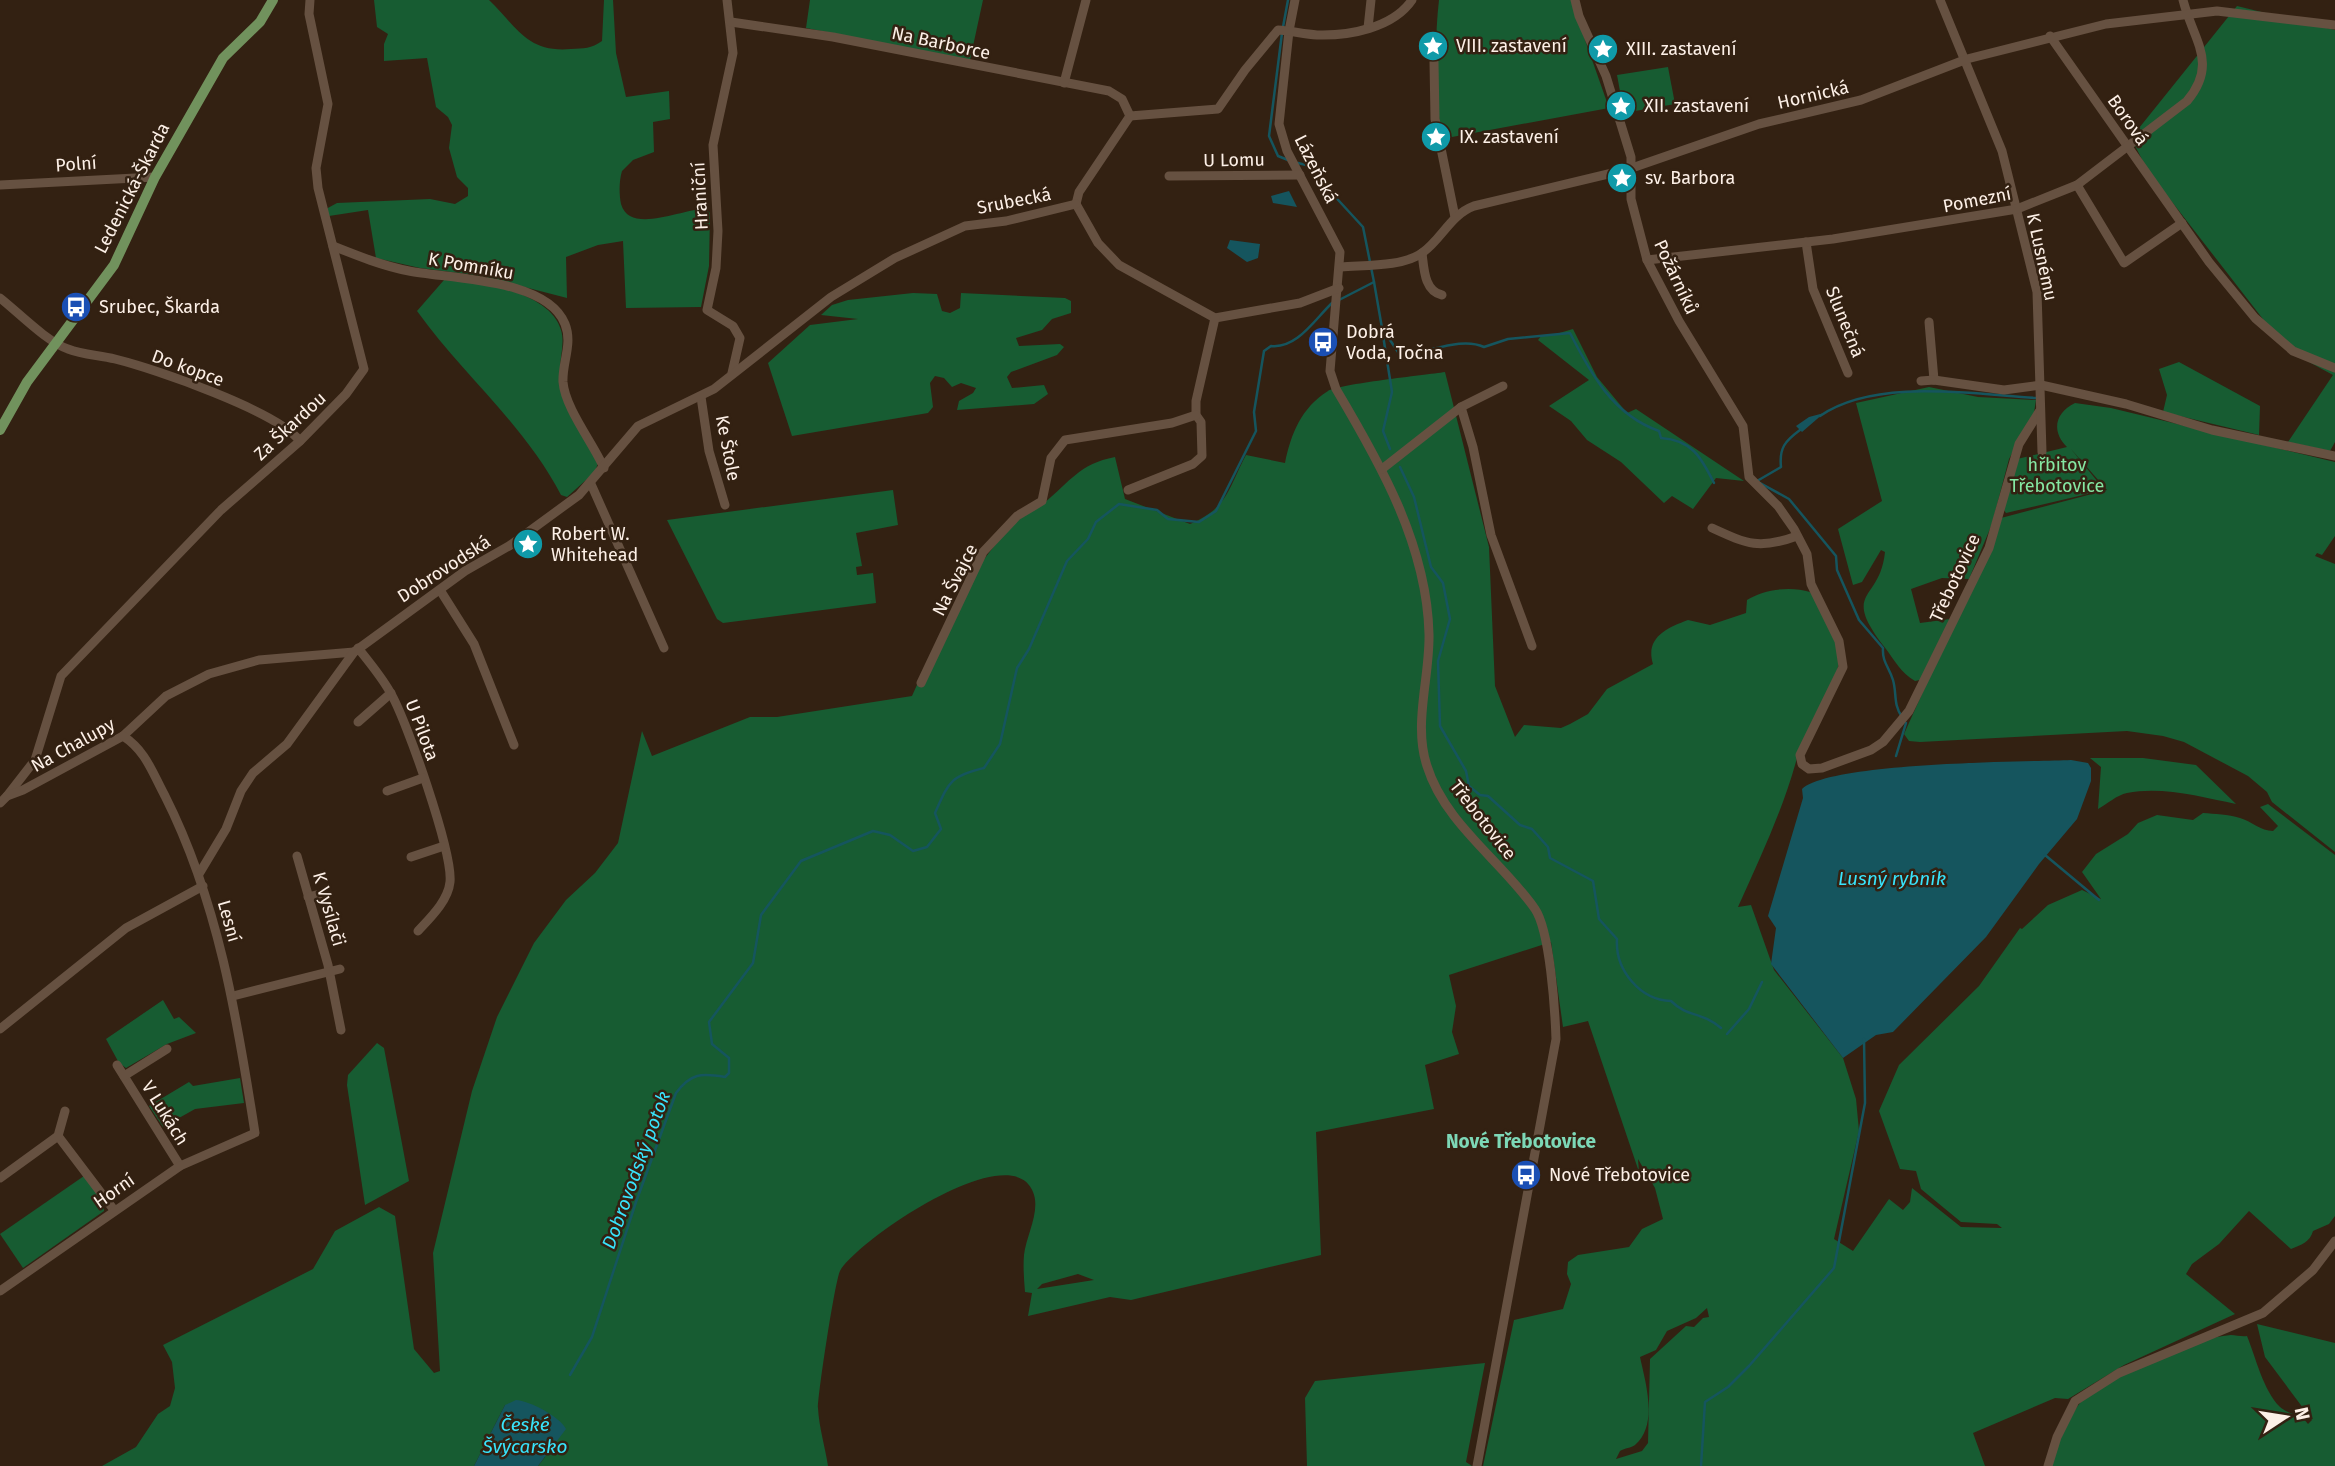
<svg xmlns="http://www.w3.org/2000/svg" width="2335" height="1466" font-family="'Fira Sans',sans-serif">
  <rect width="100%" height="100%" fill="#332112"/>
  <g fill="#175c32" fill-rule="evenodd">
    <path d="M 374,0 L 489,0 C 517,27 527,53 571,49 C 584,48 591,49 602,41 L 604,0 L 613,0 L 616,53 L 626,97 L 669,91 L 670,119 L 653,122 L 654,152 L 633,160 L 622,171 C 619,181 619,194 621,204 C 630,235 681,209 705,209 L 710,213 L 709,266 L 701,307 L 626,308 L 623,241 L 598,245 L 566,257 L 567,298 L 482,276 L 420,268 L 376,258 L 368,210 L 329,216 L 326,209 L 337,203 L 430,199 L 455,204 L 468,196 L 468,188 L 457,177 L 449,148 L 452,125 L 448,117 L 436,107 L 427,58 L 384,61 L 384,44 L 388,34 L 377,27 Z"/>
    <path d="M 810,0 L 983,0 L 970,60 L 806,28 Z"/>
    <path d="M 1439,0 L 1571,0 L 1609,108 L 1452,137 L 1440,128 C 1436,86 1434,43 1439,0 Z"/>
    <path d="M 2237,6 L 2335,30 L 2335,442 L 2330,451 L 2288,442 L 2333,375 L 2287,350 L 2148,171 L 2131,138 Z"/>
    <path d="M 1668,67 L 1675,104 L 1624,113 L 1617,75 Z"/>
    <path d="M 444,280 C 478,280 551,292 561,330 C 566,346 557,364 561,379 C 570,407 586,435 598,463 L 595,472 L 567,497 L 561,495 C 524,424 463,375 417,311 Z"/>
    <path d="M 913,293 L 937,294 L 942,311 L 950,313 L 960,308 L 961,293 L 1065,298 L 1071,301 L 1071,313 L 1052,319 L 1042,330 L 1016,338 L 1019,346 L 1060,344 L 1064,347 L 1057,355 L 1011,372 L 1007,377 L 1012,388 L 1044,385 L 1048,394 L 1034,404 L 957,410 L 959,401 L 973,393 L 976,388 L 961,383 L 952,387 L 944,378 L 935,376 L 930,383 L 933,407 L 928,413 L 792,436 L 768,363 L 810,325 L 858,319 L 821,315 L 832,305 L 848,300 Z"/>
    <path d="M 1573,329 L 1597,377 L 1627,413 L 1636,409 L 1744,481 L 1716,478 L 1693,509 L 1672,496 L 1664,503 L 1621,462 L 1587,440 L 1571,421 L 1549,406 L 1589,380 L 1538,340 L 1542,335 L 1549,336 Z"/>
    <path d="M 2179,362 L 2260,406 L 2259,435 L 2163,412 L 2167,395 L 2159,369 Z"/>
    <path d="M 1445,372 L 1489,547 L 1495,686 L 1515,737 L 1524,725 L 1561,728 L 1570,724 L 1588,714 L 1607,689 L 1653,664 C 1645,638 1666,628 1688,620 L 1710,625 L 1746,613 L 1747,600 C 1764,589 1791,586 1810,592 C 1821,609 1842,640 1839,660 C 1835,696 1806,724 1797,758 C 1783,810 1760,858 1738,907 L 1751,905 L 1774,970 L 1843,1058 L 1856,1099 L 1859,1131 L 1834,1239 L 1853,1251 L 1889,1199 L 1903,1210 L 1910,1202 L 1912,1188 L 1961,1227 L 2002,1228 L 1997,1224 L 1961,1222 L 1921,1189 L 1916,1171 L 1900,1169 L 1879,1111 L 1899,1065 L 1979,986 L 2020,928 L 2022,929 L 2048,905 L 2082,890 L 2101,899 L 2082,872 L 2096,854 L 2128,834 L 2138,823 L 2157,815 L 2193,820 L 2203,813 C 2215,814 2228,814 2240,818 C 2251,821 2261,831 2273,831 L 2278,826 L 2260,807 L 2268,804 L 2335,855 L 2335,1216 L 2329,1224 L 2313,1231 C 2310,1242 2301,1245 2291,1249 L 2249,1211 L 2219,1244 L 2192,1264 L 2186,1274 L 2235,1314 L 2124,1365 L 2068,1399 L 2055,1398 L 1973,1433 L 1985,1466 L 1483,1466 L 1514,1320 L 1563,1309 L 1571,1284 L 1567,1274 L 1568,1262 L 1578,1255 L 1629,1247 L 1642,1229 L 1663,1219 L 1655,1188 L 1638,1159 L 1639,1172 L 1588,1021 L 1563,1027 L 1551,942 L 1449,975 L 1456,1006 L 1452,1032 L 1459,1054 L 1425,1065 L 1434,1109 L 1316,1132 L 1321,1255 L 1131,1300 L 1110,1297 L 1028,1316 L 1032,1293 L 1025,1292 C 1024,1280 1023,1267 1024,1255 C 1026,1236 1041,1211 1033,1192 C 1011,1135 858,1240 840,1271 C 835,1281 818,1393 818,1408 C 819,1427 825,1447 828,1466 L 538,1466 L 545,1457 L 505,1405 L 474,1466 L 102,1466 L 136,1447 L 158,1414 L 170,1406 L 175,1388 L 172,1362 L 163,1345 L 313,1269 L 335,1231 L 379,1207 L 395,1216 L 414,1349 L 434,1373 L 440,1371 L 433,1253 L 472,1091 L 497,1017 L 534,943 L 566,900 L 595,873 L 618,843 L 642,731 L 652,756 L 750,717 L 777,717 L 912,696 C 937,641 977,550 1026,514 C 1032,510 1039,507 1044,503 C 1071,481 1079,464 1115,457 L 1125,499 L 1190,524 C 1228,508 1228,489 1246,455 L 1285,463 C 1291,434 1301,408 1328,391 C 1339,384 1425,375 1445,372 ZM 1078,1274 L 1094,1280 L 1037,1289 L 1042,1284 ZM 1707,1308 L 1709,1317 L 1703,1318 L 1694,1327 L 1686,1326 L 1650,1359 L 1648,1443 L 1642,1451 L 1616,1459 L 1620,1451 C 1625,1448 1631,1448 1635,1445 C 1659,1425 1645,1381 1640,1357 L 1656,1350 L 1667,1331 L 1696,1318 Z"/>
    <path d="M 1929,387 L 1978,397 L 2036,400 L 2034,413 L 2009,459 L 1992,524 L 1969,579 L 1942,578 L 1911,589 L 1920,623 L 1950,619 L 1920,680 L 1915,681 C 1901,673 1895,661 1886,649 C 1839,589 1880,603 1885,552 L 1881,550 L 1862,582 L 1853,585 L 1838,529 L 1882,501 L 1856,403 Z"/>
    <path d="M 2075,403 L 2111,408 L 2335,462 L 2335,536 L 2322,555 L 2317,553 L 2315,556 L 2335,564 L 2335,852 L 2272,802 L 2267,792 L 2248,776 L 2184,742 L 2163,736 L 2127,731 L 1920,742 L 1909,741 L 1904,734 L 2001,518 L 2107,490 L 2071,449 L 2102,487 L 2100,491 L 2006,513 L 2004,510 L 2017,459 L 2067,447 C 2051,431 2055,413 2075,403 Z"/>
    <path d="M 893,490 L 898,525 L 856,533 L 862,566 L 856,567 L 857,575 L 873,573 L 876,603 L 723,623 L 717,619 L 667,520 Z"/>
    <path d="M 2090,758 L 2143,758 L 2196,765 L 2236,804 C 2202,797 2162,786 2127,793 C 2117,795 2107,804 2098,809 L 2101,767 Z"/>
    <path d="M 163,1000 L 174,1019 L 179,1017 L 196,1033 L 167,1044 L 126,1068 L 119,1063 L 106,1039 Z"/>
    <path d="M 377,1043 L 384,1048 L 409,1181 L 365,1205 L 347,1085 L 348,1075 Z"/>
    <path d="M 240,1078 L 244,1103 L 195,1109 L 163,1127 L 149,1106 L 189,1082 L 193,1086 Z"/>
    <path d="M 84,1176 L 104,1203 L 104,1211 L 23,1268 L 0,1234 Z"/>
    <path d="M 2257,1324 L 2335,1343 L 2335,1466 L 2050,1466 C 2058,1446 2064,1425 2077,1407 C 2100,1376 2192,1338 2231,1335 C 2236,1335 2242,1337 2247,1336 C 2256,1358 2263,1390 2280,1407 C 2289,1415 2301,1414 2308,1424 L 2312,1420 L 2265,1357 Z"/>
    <path d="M 1485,1363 L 1466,1462 L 1472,1466 L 1307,1466 L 1305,1398 L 1315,1381 Z"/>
  </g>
  <g fill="#15555e">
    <path d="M 1289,191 L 1297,207 L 1273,203 L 1271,196 Z"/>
    <path d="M 1230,240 L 1260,244 L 1258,258 L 1247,262 L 1227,248 Z"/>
    <path d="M 1824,413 L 1802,432 L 1796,426 L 1809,417 Z"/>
    <path d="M 2071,760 L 2088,763 L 2091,768 L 2091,781 L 2077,819 L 2039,864 L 1986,937 L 1893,1032 L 1876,1035 L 1843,1058 L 1771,964 L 1776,928 L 1768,916 L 1803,798 L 1802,789 C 1831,762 2022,762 2071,760 Z"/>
    <path d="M 516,1400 C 530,1401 559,1416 566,1429 L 538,1466 L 474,1466 L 505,1405 Z"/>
  </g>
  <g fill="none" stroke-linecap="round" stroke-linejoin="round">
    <g stroke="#15555e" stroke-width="2.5">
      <path d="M 1283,27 L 1288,0"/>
      <path d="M 1282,33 L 1269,136 L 1278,156 L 1288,160"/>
      <path d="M 1298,163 L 1306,165 L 1363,227 L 1374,282 L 1339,300"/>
      <path d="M 1374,282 L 1382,328 L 1400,355 C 1427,354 1460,336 1484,347 L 1508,339 L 1570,333 C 1591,374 1613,415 1659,431 L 1661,438 C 1692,440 1701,457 1714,483"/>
      <path d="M 1382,329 L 1392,392 L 1383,431 L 1390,449"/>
      <path d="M 1820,416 C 1875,378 1971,394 2036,398"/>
      <path d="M 1400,467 L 1414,497 L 1431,567 L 1443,583 L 1450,619 L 1438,661 L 1440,726 L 1466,771 L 1469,786 L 1480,795 L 1488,796 L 1520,825 L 1532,829 L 1548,847 L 1550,858 L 1593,881 L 1599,919 L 1617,939 C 1615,970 1640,1000 1671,1001 C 1688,1018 1701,1011 1721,1028"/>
      <path d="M 1757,481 L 1781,467 C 1779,448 1785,441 1800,430"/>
      <path d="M 1760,483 L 1789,499 L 1836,556 L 1837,570 L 1859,620 L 1883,648 C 1882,662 1889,667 1893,680 C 1897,694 1893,704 1902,717"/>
      <path d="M 1896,756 L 1906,723"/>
      <path d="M 2045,855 L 2099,900"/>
      <path d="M 1727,1034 L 1749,1009 L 1762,982"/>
      <path d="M 570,1375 L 592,1337 L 636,1202 L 676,1093 C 691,1073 701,1073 725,1077 L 729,1073 L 729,1058 L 712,1044 L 709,1022 L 753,963 L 761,915 L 801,861 L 873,831 L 890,835 L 913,851 L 927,847 L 941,829 L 935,813 C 949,782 950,776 984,768 L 1000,744 L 1017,668 L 1029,649 L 1067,561 L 1088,539 L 1096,522 L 1119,504 L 1157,510 L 1168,519 L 1199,522 L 1216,511 L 1256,431 L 1254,412 L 1264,351 L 1271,346 C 1297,349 1315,319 1332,303"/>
      <path d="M 1701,1466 L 1705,1402 L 1728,1387 L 1749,1366 L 1834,1268 L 1865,1103 L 1864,1039"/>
    </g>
    <g stroke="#665141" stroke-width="9">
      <path d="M 727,0 L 733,53 L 713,145 L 718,231 L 716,268 L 707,310 L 733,326 L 740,338 L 732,373"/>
      <path d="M 1295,0 L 1289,31 L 1279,124 L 1287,151 L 1340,252 L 1330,371 L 1336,389 C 1380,463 1427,545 1429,634 C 1430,677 1413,724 1427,766 C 1445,824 1502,861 1535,909 C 1550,931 1555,1010 1556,1039 L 1477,1466"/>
      <path d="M 1575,0 L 1579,16 L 1606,76 L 1631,157 L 1631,199 L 1647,260 L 1679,321 L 1743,426 L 1749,477 L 1778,506 L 1794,529 L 1807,554 L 1811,584 L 1839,641 L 1843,667 L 1800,755 L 1802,764 L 1809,769 L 1822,768 L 1871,750 L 1883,742 L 1909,711 L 1989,548 L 2019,444 L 2039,412"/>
      <path d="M 1940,0 L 2002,151 L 2037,292 L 2042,452"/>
      <path d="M 731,22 L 833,37 L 1109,91 L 1122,99 L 1130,116 L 1079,192 L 1076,204"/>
      <path d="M 1368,28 L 1371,0"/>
      <path d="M 2050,36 L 2209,262 L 2255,318 L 2293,351 L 2335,368"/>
      <path d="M 1434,62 L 1435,119 L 1455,217"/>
      <path d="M 1064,83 L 1086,0"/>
      <path d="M 1130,116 L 1218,109 L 1245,70 L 1278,30 C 1291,31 1304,34 1317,35 C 1349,36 1393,28 1412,0"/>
      <path d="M 1169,176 L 1300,175"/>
      <path d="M 0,185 L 155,177"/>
      <path d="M 2077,185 L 2124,263 L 2182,223"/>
      <path d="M 1076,204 L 1098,243 L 1119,265 L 1215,318 L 1300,303 L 1339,288"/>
      <path d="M 1806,242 L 1813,289 L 1848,373"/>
      <path d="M 333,246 C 358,256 383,266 409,271 C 449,279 547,278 565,324 C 573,344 562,362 563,382 C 565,408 593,443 604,468"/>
      <path d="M 1422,253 C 1424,268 1424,291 1442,295"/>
      <path d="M 1647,260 L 1833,239 L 2017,209 L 2077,185 L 2187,101 C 2219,63 2193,40 2183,0"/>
      <path d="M 1341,267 C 1365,265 1402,267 1422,253 C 1442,239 1450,215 1474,206 L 1629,169 L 1759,124 L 1861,100 L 1967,59 L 2106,24 L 2217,11 L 2335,25"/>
      <path d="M 0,298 C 19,313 47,342 68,349 C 83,355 100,355 115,359 C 155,369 277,411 300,441"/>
      <path d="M 1929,322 L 1934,380"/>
      <path d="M 1921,381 L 1934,380 L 2004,390 L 2041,385 L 2126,404 L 2212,430 L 2335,456"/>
      <path d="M 701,397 L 709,451 L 725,505"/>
      <path d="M 1461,407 L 1473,447 L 1491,535 L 1532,646"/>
      <path d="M 1382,469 L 1461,407 L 1503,386"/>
      <path d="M 591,484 L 664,648"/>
      <path d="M 1128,490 L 1193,464 L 1202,456 L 1201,422 L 1196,415 L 1196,401 L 1215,318"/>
      <path d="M 1712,528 C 1747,544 1759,550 1797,536"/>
      <path d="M 440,590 L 474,644 L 514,745"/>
      <path d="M 358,648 C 369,662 381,676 390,692 C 406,718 453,853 450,882 C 448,901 430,918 418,931"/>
      <path d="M 921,683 L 983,552 L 1017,516 L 1042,501 L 1051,458 L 1065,440 L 1172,423 L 1196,415"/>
      <path d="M 358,722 L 391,693"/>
      <path d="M 387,791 L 423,778"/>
      <path d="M 7,796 L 35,760 L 61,676 L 221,510 L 300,441 L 346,394 L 364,369 L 318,188 L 316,168 L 328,104 L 309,14 L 310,0"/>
      <path d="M 0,803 L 7,796 L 23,790 L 123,736 L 166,696 L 209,674 L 259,660 L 354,652"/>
      <path d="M 297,856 L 328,965 L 341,1030"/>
      <path d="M 411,857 L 444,846"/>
      <path d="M 199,874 L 226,829 L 241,791 L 253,773 L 287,744 L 354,652 L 465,571 L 509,546 L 579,495 L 638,426 L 714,389 L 831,297 L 895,258 L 965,226 L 1006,221 L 1076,204"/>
      <path d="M 308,897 L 324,893"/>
      <path d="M 233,996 L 340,969"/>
      <path d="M 0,1029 L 126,928 L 203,886"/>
      <path d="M 117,1065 L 180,1166"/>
      <path d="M 124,1076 L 167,1049"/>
      <path d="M 58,1136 L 114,1210"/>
      <path d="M 0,1178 L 58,1136 L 65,1111"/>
      <path d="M 0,1291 L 180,1166 L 255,1133 C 237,1017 218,901 165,796 C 152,772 146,751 123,736"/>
      <path d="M 2048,1466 L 2057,1437 L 2075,1401 L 2119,1373 L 2263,1313 L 2313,1270 L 2335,1241"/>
    </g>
    <path stroke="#71925d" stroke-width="10" d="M 0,430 L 27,382 L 114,265 L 155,177 L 223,58 L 260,22 L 273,0"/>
  </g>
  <defs>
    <g id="sight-disc" transform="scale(1.575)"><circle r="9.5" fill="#0f9aa8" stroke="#332112"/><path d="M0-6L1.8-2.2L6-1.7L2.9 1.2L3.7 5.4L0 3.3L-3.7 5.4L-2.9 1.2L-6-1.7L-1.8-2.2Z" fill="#fff"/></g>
    <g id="bus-disc" transform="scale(1.575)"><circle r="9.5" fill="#1a4fb4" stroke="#332112"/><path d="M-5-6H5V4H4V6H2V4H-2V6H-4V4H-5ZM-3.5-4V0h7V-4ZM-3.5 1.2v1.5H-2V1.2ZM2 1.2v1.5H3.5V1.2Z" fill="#fff"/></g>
  </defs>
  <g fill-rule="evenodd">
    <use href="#sight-disc" x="1433" y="46"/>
    <use href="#sight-disc" x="1603" y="49"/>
    <use href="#sight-disc" x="1621" y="106"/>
    <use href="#sight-disc" x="1436" y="137"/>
    <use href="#sight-disc" x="1622" y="178"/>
    <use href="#bus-disc" x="76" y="307"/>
    <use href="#bus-disc" x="1323" y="342"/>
    <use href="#sight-disc" x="528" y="544"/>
    <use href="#bus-disc" x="1526" y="1175"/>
  </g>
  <g text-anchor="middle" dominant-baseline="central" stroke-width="5" stroke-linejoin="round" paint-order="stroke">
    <g font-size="18" fill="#fdf0e7" stroke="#332112">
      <text transform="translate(941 43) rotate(12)">Na Barborce</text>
      <text transform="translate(1813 95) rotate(-13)">Hornická</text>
      <text transform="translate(2128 120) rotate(55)">Borová</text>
      <text transform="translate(1234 160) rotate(-1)">U Lomu</text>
      <text transform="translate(76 164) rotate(-4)">Polní</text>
      <text transform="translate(1316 169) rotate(63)">Lázeňská</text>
      <text transform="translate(132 188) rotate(-63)">Ledenická-Škarda</text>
      <text transform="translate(700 196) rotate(-93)">Hraniční</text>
      <text transform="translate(1977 200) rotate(-11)">Pomezní</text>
      <text transform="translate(1014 201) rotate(-11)">Srubecká</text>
      <text transform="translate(2042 257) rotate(78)">K Lusnému</text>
      <text transform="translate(471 266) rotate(10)">K Pomníku</text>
      <text transform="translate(1676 277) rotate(65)">Požárníků</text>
      <text transform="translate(1845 322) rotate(68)">Slunečná</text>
      <text transform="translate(188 368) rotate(20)">Do kopce</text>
      <text transform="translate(290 426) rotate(-43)">Za Škardou</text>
      <text transform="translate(728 448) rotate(79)">Ke Štole</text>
      <text transform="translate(444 569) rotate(-33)">Dobrovodská</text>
      <text transform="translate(1955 578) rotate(-65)">Třebotovice</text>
      <text transform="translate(955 580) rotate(-63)">Na Švajce</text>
      <text transform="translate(422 730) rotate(69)">U Pilota</text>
      <text transform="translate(73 745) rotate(-29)">Na Chalupy</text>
      <text transform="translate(1483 820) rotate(52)">Třebotovice</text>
      <text transform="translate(329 909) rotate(74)">K Vysílači</text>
      <text transform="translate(229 921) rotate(74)">Lesní</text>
      <text transform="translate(165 1113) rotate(58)">V Lukách</text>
      <text transform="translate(114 1191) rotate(-35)">Horní</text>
    </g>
    <g font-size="18" fill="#fdf0e7" stroke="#332112" text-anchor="start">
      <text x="1456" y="46">VIII. zastavení</text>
      <text x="1626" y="49">XIII. zastavení</text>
      <text x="1644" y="106">XII. zastavení</text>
      <text x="1459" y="137">IX. zastavení</text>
      <text x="1645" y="178">sv. Barbora</text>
      <text x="99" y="307">Srubec, Škarda</text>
      <text x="1346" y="332">Dobrá<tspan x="1346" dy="21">Voda, Točna</tspan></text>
      <text x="551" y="534">Robert W.<tspan x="551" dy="21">Whitehead</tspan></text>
      <text x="1549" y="1175">Nové Třebotovice</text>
    </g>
    <g font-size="18" fill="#85e8a3" stroke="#332112">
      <text x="2057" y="465">hřbitov<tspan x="2057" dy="21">Třebotovice</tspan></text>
    </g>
    <g font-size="19" font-style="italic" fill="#38e4fc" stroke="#332112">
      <text x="1892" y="878">Lusný rybník</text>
      <text transform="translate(636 1170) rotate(-70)">Dobrovodský potok</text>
      <text x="525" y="1424">České<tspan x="525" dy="22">Švýcarsko</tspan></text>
    </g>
    <g font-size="19" font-weight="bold" fill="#7dd8b7" stroke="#332112">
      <text x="1521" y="1141">Nové Třebotovice</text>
    </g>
  </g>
  <g transform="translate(2286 1417) rotate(78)" stroke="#332112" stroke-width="5" paint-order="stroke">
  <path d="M0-5L12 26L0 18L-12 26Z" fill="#fdf0e7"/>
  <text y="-10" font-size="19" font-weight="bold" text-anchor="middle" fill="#fdf0e7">N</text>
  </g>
</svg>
